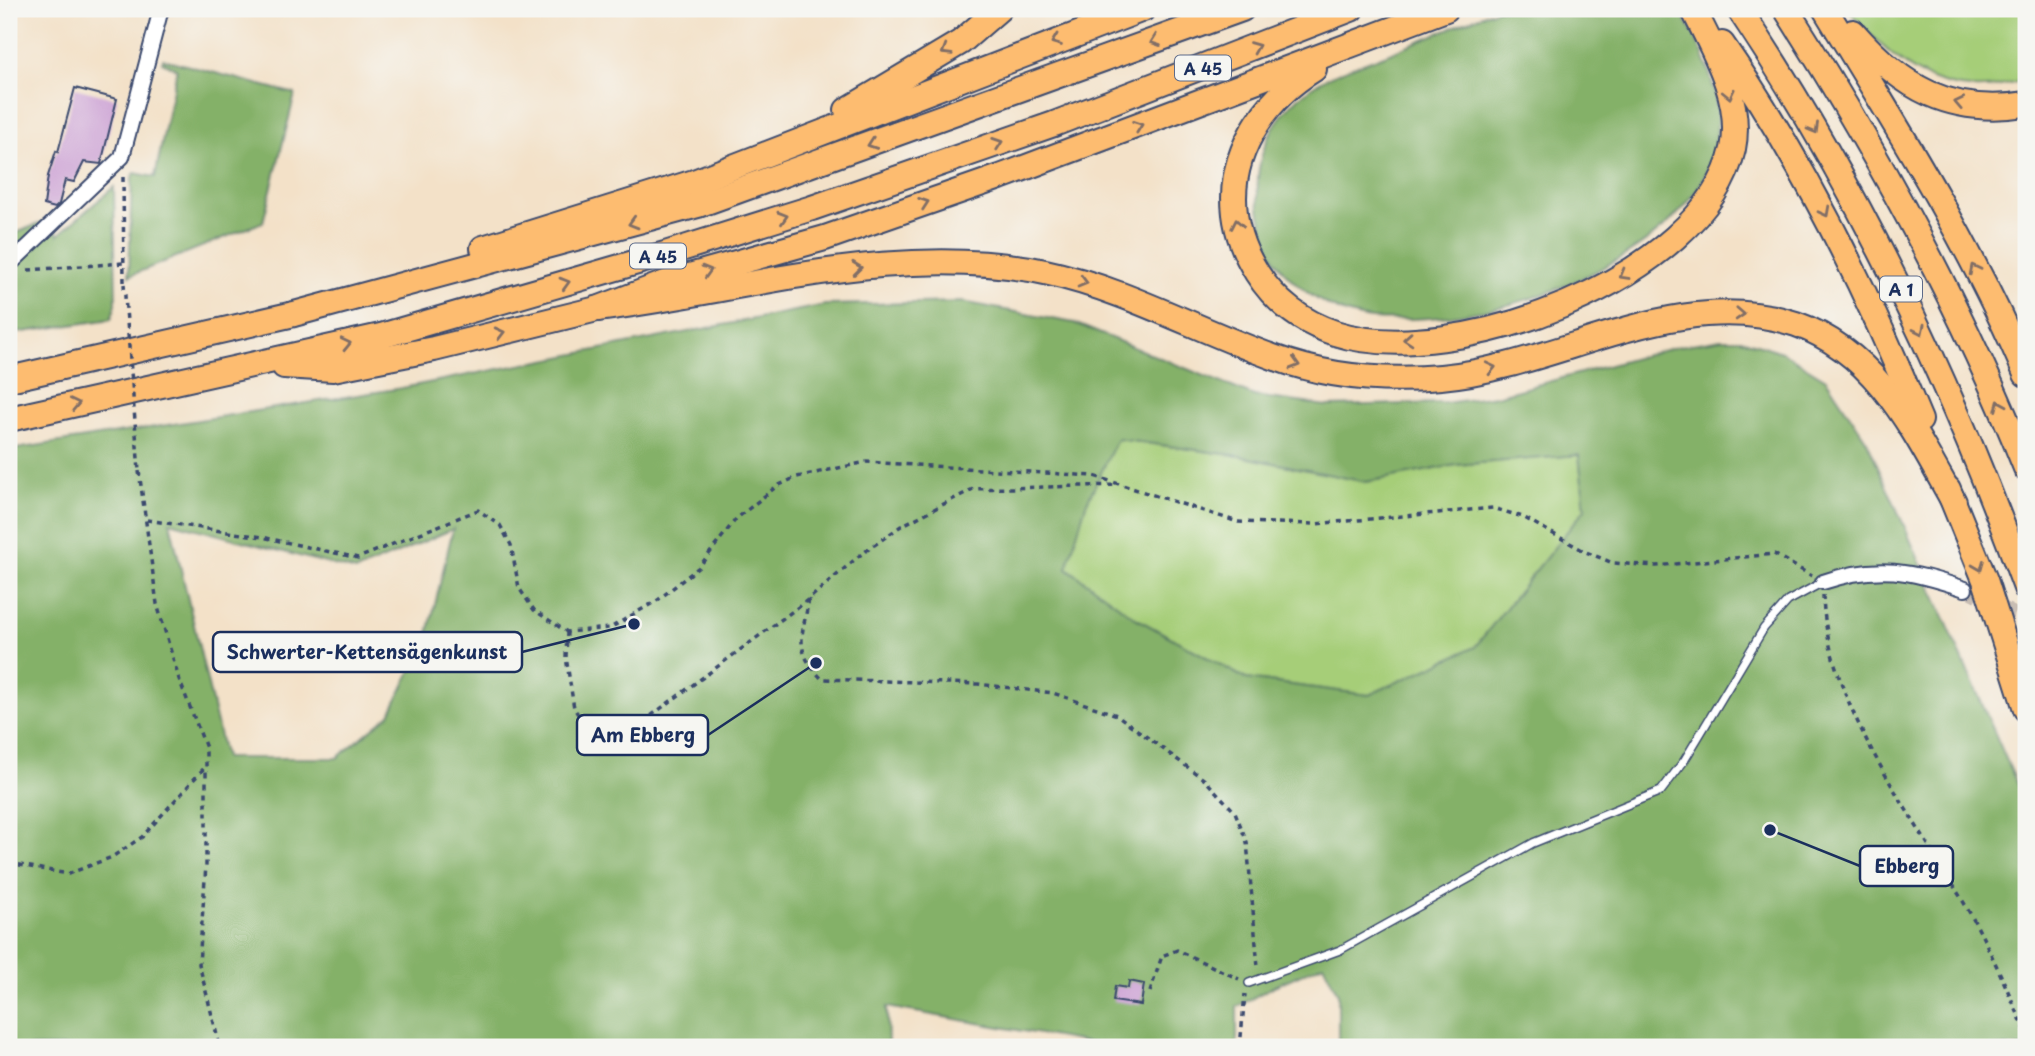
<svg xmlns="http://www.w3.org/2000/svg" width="2035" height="1056" font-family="'Playpen Sans',sans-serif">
  <rect width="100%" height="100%" fill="#f6f6f2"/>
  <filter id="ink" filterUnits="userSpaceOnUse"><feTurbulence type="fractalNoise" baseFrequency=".0143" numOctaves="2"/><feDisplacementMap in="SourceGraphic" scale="14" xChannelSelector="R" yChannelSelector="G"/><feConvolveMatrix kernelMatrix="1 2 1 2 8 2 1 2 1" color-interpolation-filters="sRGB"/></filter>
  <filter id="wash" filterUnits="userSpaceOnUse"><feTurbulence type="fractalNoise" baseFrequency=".00686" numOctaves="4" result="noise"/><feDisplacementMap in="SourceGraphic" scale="28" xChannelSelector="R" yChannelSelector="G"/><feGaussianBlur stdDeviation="1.57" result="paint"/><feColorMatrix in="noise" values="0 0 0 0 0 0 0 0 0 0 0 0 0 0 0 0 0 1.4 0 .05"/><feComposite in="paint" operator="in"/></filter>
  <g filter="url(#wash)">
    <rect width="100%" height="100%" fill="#f3e1c8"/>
    <g fill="#a6ce78" stroke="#607e6b" stroke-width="2">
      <path d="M 1848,9 L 2026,9 L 2026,80 C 2012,83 1997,88 1983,88 C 1924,91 1883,51 1848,9 Z"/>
      <path d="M 1117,439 L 1240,456 L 1366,482 L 1456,465 L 1579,455 L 1585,509 L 1475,647 L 1369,695 L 1246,679 L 1137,619 L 1066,568 L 1086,504 Z"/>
    </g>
    <g fill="#84b168" stroke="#507063" stroke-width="2" fill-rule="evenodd">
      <path d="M 1497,9 L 1679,9 C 1764,145 1700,226 1569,284 C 1518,306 1469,317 1413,319 C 1397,319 1381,321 1365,318 C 1327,311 1279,280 1267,242 C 1246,178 1259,121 1318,83 C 1339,70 1365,63 1387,54 C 1424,39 1460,24 1497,9 Z"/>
      <path d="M 163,59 L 295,94 L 263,222 L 129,276 L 132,177 L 135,173 L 155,177 L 177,69 L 162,62 Z"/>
      <path d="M 114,187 L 116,304 L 111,319 L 9,334 L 9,236 L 52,218 L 58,235 Z"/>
      <path d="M 963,302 L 1074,323 L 1254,396 L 1327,406 L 1445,403 L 1496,396 L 1680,346 L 1721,339 L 1741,339 L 1782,352 L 1826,379 L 1867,441 L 2021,793 L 2026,811 L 2026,1047 L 1338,1047 L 1338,994 L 1323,964 L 1274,986 L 1237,1007 L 1237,1047 L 1113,1047 L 887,1007 L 888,1047 L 9,1047 L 9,450 L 402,388 L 825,305 ZM 1117,439 L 1240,456 L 1366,482 L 1456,465 L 1579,455 L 1585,509 L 1475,647 L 1369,695 L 1246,679 L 1137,619 L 1067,568 L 1086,504 ZM 170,522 L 356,571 L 453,529 L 427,638 L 390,714 L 337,758 L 225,758 Z"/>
    </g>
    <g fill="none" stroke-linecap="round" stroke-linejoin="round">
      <path stroke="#3dacbb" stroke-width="5" d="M 9,542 L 9,548"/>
    </g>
    <g id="blocks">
      <g fill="#cca1d4">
        <path d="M 75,88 L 117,99 L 101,164 L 84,162 L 74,182 L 65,180 L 59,204 L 55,208 L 44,205 L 48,176 L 56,151 L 58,152 Z"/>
        <path d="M 1129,981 L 1144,984 L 1141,1005 L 1113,1001 L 1115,986 L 1128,988 Z"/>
      </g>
    </g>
  </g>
  <g filter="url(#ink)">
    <use href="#blocks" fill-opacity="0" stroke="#3b4a6e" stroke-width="2"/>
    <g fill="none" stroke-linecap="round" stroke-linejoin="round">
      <path stroke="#c8bdb3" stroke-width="14" stroke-dasharray="14 7" stroke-linecap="butt" d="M 1965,589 L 2026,620"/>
      <g stroke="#3b4a6e" stroke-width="10">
        <path id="lane" d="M 1249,983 L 1340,950 L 1533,843 L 1661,791 L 1684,761 L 1764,628 L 1788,601 L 1823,582"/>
      </g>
      <g stroke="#3b4a6e" stroke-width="18">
        <g id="street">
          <path d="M 9,265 L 122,157 L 161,9"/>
          <path d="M 1823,582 C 1878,563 1910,571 1965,589"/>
        </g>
      </g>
      <g stroke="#3b4a6e" stroke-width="28">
        <g id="highway">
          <path d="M 1739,9 C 1860,189 1952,385 2026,588"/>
          <path d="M 1786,9 C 1879,155 1962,307 2026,468"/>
          <path d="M 1825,9 C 1896,125 1973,248 2026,374"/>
          <path d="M 1853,32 C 1902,88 1950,116 2026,104"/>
          <path d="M 1722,44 C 1803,161 1866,288 1920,420"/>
          <path d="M 1314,69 C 1270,96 1234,144 1234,198 C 1234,225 1243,251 1257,273 C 1276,303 1302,322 1335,333 C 1452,371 1704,278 1733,149 C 1743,100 1714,51 1693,9"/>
          <path d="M 847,110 L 961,42 L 999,9"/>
          <path d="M 483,248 L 694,182 L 1143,9"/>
          <path d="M 597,309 C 744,291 896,241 1045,272 C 1125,289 1197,330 1273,357 C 1327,377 1385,382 1441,377 C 1558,367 1677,284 1796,324 C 1878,353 1914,432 1954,502"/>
          <path d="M 284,366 L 333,369 L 434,349 L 597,309 L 668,282 L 825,238 L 1000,177 L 1446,9"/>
          <path d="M 9,379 L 294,314 L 698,205 L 1242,9"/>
          <path d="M 9,419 L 381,336 L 665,254 L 812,208 L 1054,124 L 1351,9"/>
          <path d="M 1948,489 L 1985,580 L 2026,709"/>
        </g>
      </g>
      <g stroke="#3b4a6e" stroke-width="3.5" stroke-dasharray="5 5" stroke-linecap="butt">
        <path d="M 123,177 L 124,284"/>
        <path d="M 28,270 L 124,263"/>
        <path d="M 139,471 L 157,604 L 179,679 L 206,748 L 206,865 L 199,964 L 220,1047"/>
        <path d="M 147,520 L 262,537 L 358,558 L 478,510 L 500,525 L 511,545 L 519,588 L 534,610 L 567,632 L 610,628 L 658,600 L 699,567 L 736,519 L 777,486 L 797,477 L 866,462 L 1094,476 L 1238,522 L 1314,524 L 1493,508 L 1523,517 L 1586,552 L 1613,563 L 1656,566 L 1774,554 L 1812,576"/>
        <path d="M 1823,595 C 1826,700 1906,806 1958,893 C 1985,936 2005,985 2026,1032"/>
        <path d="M 809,599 C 802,637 793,649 822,679 L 978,684 L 1053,693 L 1117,715 L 1205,780 L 1235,812 L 1247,842 L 1258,967"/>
        <path d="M 567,632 L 566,657 L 574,708 L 602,752 L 809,599 L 859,556 L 901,526 L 973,489 L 1118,485"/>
        <path d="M 9,863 L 68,874 L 112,857 L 142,837 L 205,767"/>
        <path d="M 1150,992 L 1162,956 L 1177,950 L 1239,979"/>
        <path d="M 1240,1047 L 1245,994"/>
      </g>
      <use href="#lane" stroke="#fff" stroke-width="7"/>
      <use href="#street" stroke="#fff" stroke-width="14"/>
      <use href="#highway" stroke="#fdbc70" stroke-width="24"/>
      <path stroke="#3b4a6e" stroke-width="3.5" stroke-dasharray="5 5" stroke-linecap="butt" d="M 124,284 L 139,471"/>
    </g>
    <defs><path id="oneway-chevron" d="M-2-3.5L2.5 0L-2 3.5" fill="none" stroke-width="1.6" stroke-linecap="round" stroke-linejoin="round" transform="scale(1.75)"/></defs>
    <g stroke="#816e66">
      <use href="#oneway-chevron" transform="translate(1056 41) rotate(159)"/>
      <use href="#oneway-chevron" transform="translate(1155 41) rotate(160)"/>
      <use href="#oneway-chevron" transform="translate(1255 47) rotate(-22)"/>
      <use href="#oneway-chevron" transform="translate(946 51) rotate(149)"/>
      <use href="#oneway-chevron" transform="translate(1729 94) rotate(77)"/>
      <use href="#oneway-chevron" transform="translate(1959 103) rotate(-168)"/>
      <use href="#oneway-chevron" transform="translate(1138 126) rotate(-20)"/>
      <use href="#oneway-chevron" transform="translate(1814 129) rotate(60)"/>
      <use href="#oneway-chevron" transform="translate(998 143) rotate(-19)"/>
      <use href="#oneway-chevron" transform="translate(872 144) rotate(161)"/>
      <use href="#oneway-chevron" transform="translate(924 203) rotate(-19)"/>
      <use href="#oneway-chevron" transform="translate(1825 212) rotate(62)"/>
      <use href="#oneway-chevron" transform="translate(783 217) rotate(-17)"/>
      <use href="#oneway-chevron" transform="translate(633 223) rotate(164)"/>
      <use href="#oneway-chevron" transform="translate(1237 224) rotate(-101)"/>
      <use href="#oneway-chevron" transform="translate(857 268) rotate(-6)"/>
      <use href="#oneway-chevron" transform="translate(1974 269) rotate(-117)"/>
      <use href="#oneway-chevron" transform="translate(707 271) rotate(-16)"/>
      <use href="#oneway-chevron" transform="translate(1624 275) rotate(150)"/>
      <use href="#oneway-chevron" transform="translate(1083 282) rotate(15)"/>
      <use href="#oneway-chevron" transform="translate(565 283) rotate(-16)"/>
      <use href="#oneway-chevron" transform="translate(1740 314) rotate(3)"/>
      <use href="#oneway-chevron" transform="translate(1920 330) rotate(65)"/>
      <use href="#oneway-chevron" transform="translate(500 333) rotate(-14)"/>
      <use href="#oneway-chevron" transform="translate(1408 339) rotate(176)"/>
      <use href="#oneway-chevron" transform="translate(346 344) rotate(-13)"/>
      <use href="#oneway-chevron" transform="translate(1295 364) rotate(16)"/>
      <use href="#oneway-chevron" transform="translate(1491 368) rotate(-13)"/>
      <use href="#oneway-chevron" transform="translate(75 404) rotate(-12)"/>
      <use href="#oneway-chevron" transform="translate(2000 405) rotate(-113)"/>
      <use href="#oneway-chevron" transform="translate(1979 566) rotate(68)"/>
    </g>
  </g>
  <g text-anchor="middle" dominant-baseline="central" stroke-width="6" stroke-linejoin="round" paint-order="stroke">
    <g fill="#f6f6f2" stroke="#5d6b8a" stroke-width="2">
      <rect x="1175" y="55.5" width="56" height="25" rx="5"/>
      <rect x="630" y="243.5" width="56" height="25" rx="5"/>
      <rect x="1880" y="276.5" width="42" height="25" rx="5"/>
    </g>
    <g font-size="16" font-weight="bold" fill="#1b2f5e">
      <text x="1203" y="68">A 45</text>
      <text x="658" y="256">A 45</text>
      <text x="1901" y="289">A 1</text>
    </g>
  </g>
  <path fill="none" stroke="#1b2f5e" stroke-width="2.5" d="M634 624L522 652M816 663L708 735M1770 830L1860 866"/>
  <g fill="#1b2f5e" stroke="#f6f6f2" stroke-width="2.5">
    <circle cx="634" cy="624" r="7"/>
    <circle cx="816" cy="663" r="7"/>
    <circle cx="1770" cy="830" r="7"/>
  </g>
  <g fill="#f6f6f2" stroke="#1b2f5e" stroke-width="2.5">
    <rect x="213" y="632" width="309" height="40" rx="7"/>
    <rect x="577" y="715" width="131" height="40" rx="7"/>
    <rect x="1860" y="846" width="93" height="40" rx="7"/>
  </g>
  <g font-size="19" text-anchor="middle" font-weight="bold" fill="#1b2f5e">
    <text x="367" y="659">Schwerter-Kettensägenkunst</text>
    <text x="643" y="742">Am Ebberg</text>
    <text x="1907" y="873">Ebberg</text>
  </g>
  <rect width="2035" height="1056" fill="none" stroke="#f6f6f2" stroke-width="35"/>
</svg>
